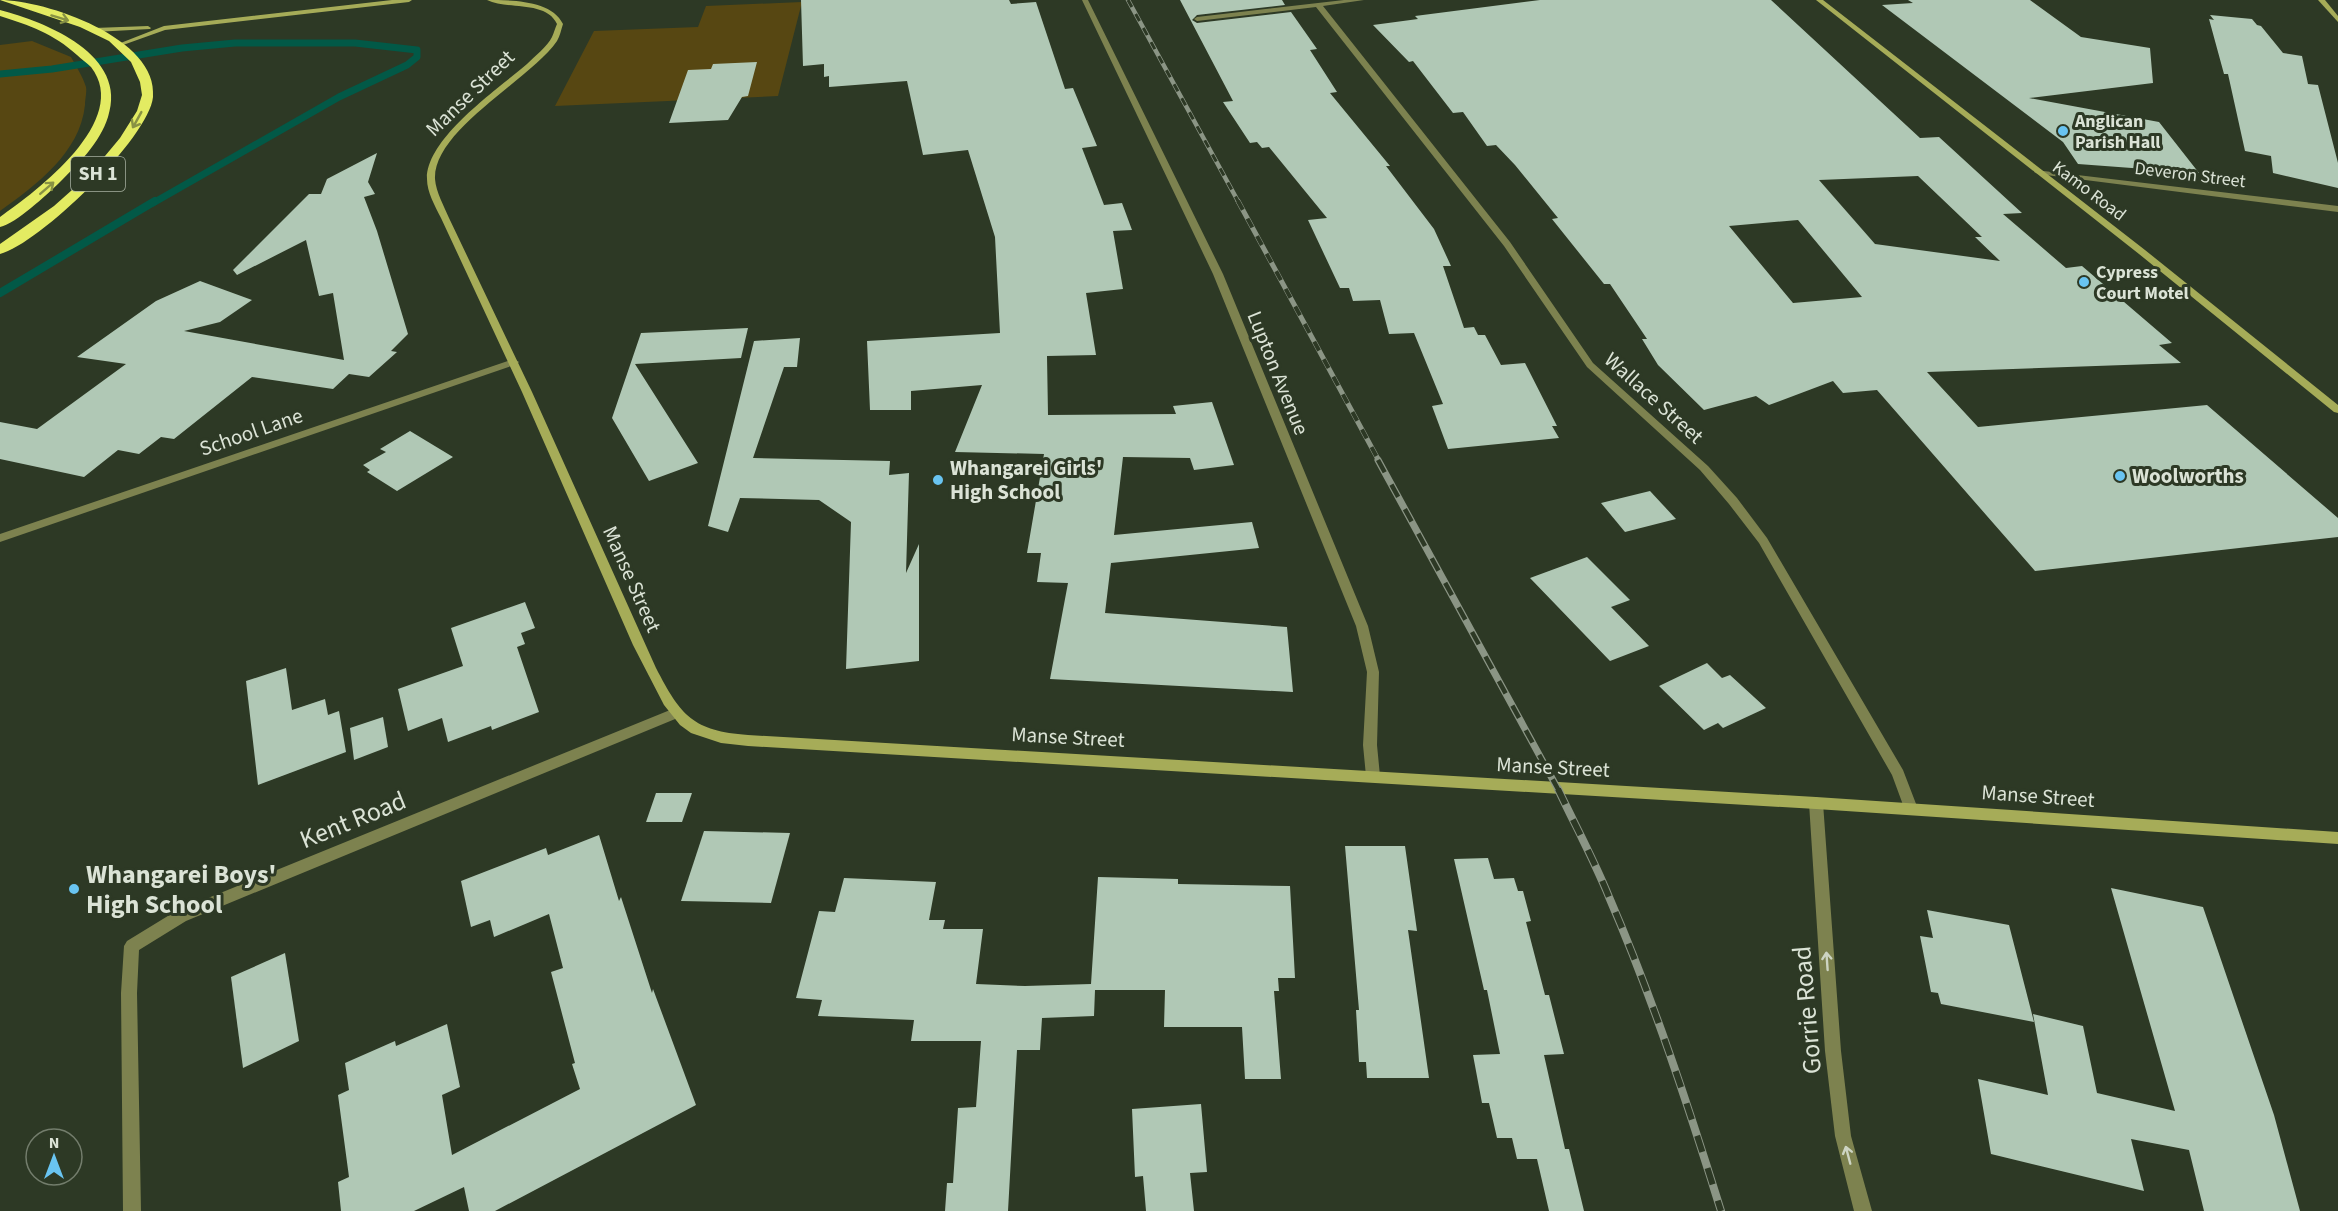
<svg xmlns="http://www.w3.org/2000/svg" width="2338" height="1211" font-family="'Source Sans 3',sans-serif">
  <rect width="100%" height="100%" fill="#2d3925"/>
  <g fill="#574712">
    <path d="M 802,2 L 778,96 L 555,106 L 594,31 L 698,27 L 706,6 Z"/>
    <path d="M 32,41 L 71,57 C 76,66 83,77 86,87 C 87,92 85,99 85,105 C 80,153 36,185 0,211 L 0,45 Z"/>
  </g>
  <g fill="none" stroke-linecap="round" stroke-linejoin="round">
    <path stroke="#025947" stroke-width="7" d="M 0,74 L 52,69 L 182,48 L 235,43 L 355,43 L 417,50 L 417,57 L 407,65 L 339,97 L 153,203"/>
    <path stroke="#025947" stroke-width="8" d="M 0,293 L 155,201"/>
  </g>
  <g fill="#b0c8b5" fill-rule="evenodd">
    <path d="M 801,0 L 1009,0 L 1011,4 L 1036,2 L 1065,89 L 1073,88 L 1097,146 L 1082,148 L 1104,205 L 1122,203 L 1132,230 L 1113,231 L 1123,289 L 1086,293 L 1096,355 L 1047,356 L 1048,415 L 1176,414 L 1173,406 L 1212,402 L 1234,465 L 1194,470 L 1190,458 L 1123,457 L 1114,535 L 1252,522 L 1259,548 L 1111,563 L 1105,613 L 1287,627 L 1293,692 L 1050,679 L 1068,583 L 1037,582 L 1041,553 L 1027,553 L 1044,454 L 955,452 L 982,385 L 911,391 L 911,410 L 870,410 L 867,341 L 1000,333 L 995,237 L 968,150 L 923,155 L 907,81 L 829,87 L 829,76 L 824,77 L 824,64 L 803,66 Z"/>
    <path d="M 1180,0 L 1282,0 L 1285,5 L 1197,15 L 1192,20 L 1197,23 L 1291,12 L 1317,49 L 1310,50 L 1337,92 L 1330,93 L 1390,166 L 1386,166 L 1434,229 L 1451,266 L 1443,266 L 1464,328 L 1474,327 L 1478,335 L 1485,335 L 1501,365 L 1525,363 L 1557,426 L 1552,426 L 1559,438 L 1448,449 L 1432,406 L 1443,404 L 1414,333 L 1389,334 L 1380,300 L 1353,301 L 1349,288 L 1340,288 L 1308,220 L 1327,218 L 1269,147 L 1262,148 L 1257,142 L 1250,143 L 1223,102 L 1233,101 Z"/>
    <path d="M 1540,0 L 1771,0 L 1920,138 L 1939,137 L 2022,213 L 2003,214 L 2066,268 L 2082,266 L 2172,343 L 2159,345 L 2181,363 L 1927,372 L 1978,427 L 2207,405 L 2338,518 L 2338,537 L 2035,571 L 1877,390 L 1843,393 L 1833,381 L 1769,405 L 1756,396 L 1704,410 L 1658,365 L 1642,339 L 1647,339 L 1610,284 L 1604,284 L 1552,219 L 1558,218 L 1515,165 L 1496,145 L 1487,146 L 1463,112 L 1453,113 L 1413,61 L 1409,62 L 1373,25 L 1418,19 L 1415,16 ZM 1918,176 L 1982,237 L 1975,237 L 2000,261 L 1875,244 L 1819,180 ZM 1798,220 L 1862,297 L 1793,303 L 1729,226 Z"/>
    <path d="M 1908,0 L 2030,0 L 2081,37 L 2150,48 L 2153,83 L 2029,98 L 2159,122 L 2199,173 L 2078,164 L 2063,142 L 1882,5 L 1913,3 Z"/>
    <path d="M 2210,15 L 2252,19 L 2257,25 L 2261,26 L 2283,53 L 2302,56 L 2308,84 L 2318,85 L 2338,163 L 2338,188 L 2273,173 L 2271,156 L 2245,151 L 2228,74 L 2224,74 L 2209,19 L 2214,20 Z"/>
    <path d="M 757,62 L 748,96 L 742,97 L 728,120 L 669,123 L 688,70 L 711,69 L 713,64 Z"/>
    <path d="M 377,153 L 368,182 L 375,194 L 364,197 L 377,231 L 408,334 L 391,351 L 397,352 L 369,377 L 349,374 L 333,389 L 252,377 L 174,439 L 161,437 L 139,454 L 118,450 L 84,477 L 0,459 L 0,422 L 37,429 L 126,364 L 77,357 L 156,301 L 200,281 L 252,300 L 220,322 L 184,331 L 344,360 L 333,293 L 319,296 L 306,240 L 237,275 L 233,270 L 309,194 L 321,194 L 327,179 Z"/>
    <path d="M 748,328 L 741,358 L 635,364 L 698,463 L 649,481 L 612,418 L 641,333 Z"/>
    <path d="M 800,338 L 797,367 L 784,367 L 753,458 L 890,461 L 889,475 L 909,473 L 906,573 L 919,544 L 919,661 L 846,669 L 851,522 L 819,500 L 740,498 L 728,532 L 708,526 L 754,341 Z"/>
    <path d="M 410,431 L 453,457 L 397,491 L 367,472 L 370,470 L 363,465 L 386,452 L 380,449 Z"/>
    <path d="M 1650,491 L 1676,519 L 1625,532 L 1601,503 Z"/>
    <path d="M 1587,557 L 1630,600 L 1611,607 L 1649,646 L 1610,661 L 1530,578 Z"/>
    <path d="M 525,602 L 535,628 L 521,633 L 525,644 L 517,647 L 539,712 L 492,730 L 491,726 L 448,742 L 442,718 L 408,731 L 398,689 L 463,666 L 451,628 Z"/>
    <path d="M 1707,663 L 1722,678 L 1730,675 L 1766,708 L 1723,728 L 1718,723 L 1704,730 L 1659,686 Z"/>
    <path d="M 286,668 L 292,710 L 325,699 L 328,715 L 339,711 L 346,752 L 258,785 L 246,681 Z"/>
    <path d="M 383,717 L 388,747 L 354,760 L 350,728 Z"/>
    <path d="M 656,793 L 692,793 L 682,822 L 646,822 Z"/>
    <path d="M 704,831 L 790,833 L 771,903 L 681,901 Z"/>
    <path d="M 599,835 L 619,901 L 621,897 L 652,993 L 653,989 L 696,1105 L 495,1211 L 469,1211 L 464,1187 L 414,1211 L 341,1211 L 338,1182 L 349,1177 L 338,1095 L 349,1090 L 345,1063 L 395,1041 L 396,1046 L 447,1024 L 460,1087 L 442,1095 L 452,1155 L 580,1089 L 572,1064 L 575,1063 L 551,972 L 563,968 L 549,914 L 494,937 L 490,920 L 471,927 L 461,881 L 546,848 L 548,855 Z"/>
    <path d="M 1345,846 L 1405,846 L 1417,931 L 1408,930 L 1429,1078 L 1367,1078 L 1366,1062 L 1359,1062 L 1356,1010 L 1359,1010 Z"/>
    <path d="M 1488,858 L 1494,879 L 1514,878 L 1518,891 L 1523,891 L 1531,921 L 1526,922 L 1545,995 L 1549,995 L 1564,1054 L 1544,1055 L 1565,1149 L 1569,1149 L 1584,1211 L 1549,1211 L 1537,1159 L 1517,1159 L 1512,1138 L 1497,1138 L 1489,1103 L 1482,1103 L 1473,1055 L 1500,1054 L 1487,990 L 1484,990 L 1454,859 Z"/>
    <path d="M 1098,877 L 1178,879 L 1178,884 L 1290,886 L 1295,978 L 1278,978 L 1279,991 L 1274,991 L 1281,1079 L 1245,1079 L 1242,1027 L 1164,1027 L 1165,990 L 1095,990 L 1094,1016 L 1042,1018 L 1040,1050 L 1017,1050 L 1008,1211 L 945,1211 L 947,1183 L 953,1183 L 958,1108 L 976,1107 L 981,1041 L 911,1041 L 914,1020 L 818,1016 L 822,1000 L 796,998 L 819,911 L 835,912 L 844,878 L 936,882 L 929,920 L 945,920 L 943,929 L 983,929 L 976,984 L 1025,986 L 1091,984 Z"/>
    <path d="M 2111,888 L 2203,907 L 2274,1115 L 2300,1211 L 2204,1211 L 2189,1150 L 2131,1139 L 2144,1191 L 1991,1154 L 1978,1079 L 2048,1095 L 2033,1014 L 2083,1026 L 2097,1093 L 2175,1111 Z"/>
    <path d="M 1927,910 L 2009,925 L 2034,1022 L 1941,1004 L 1938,993 L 1931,992 L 1920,936 L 1933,938 Z"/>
    <path d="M 285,953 L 299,1041 L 243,1068 L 231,977 Z"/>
    <path d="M 1201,1104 L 1207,1172 L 1190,1173 L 1194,1211 L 1146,1211 L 1143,1176 L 1135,1177 L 1132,1109 Z"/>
  </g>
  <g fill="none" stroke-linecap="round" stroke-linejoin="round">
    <g fill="#7d824f" fill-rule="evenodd">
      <path d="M 1082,0 L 1088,0 L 1223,274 L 1368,626 L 1379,672 L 1377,745 L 1380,776 L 1378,780 L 1373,781 L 1368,780 L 1366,776 L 1363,745 L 1367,672 L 1356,626 L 1213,274 Z"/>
      <path d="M 1344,0 L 1364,0 L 1323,6 L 1510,242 L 1593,363 L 1708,466 L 1737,498 L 1767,538 L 1903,770 L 1918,809 L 1916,813 L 1911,815 L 1906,813 L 1892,775 L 1759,543 L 1729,504 L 1700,470 L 1587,367 L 1504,246 L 1316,7 L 1197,21 L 1194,19 L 1197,17 Z"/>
      <path d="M 2035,170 L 2338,206 L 2338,212 L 2038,174 L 2034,172 Z"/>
      <path d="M 514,359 L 519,362 L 517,364 L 0,542 L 0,534 Z"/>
      <path d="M 675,708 L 680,709 L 681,713 L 680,717 L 186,921 L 139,950 L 137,993 L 141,1211 L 123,1211 L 121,993 L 124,946 L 127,941 L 176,911 Z"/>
      <path d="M 1816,797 L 1821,799 L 1823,803 L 1841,1051 L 1851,1136 L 1872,1211 L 1854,1211 L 1835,1136 L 1825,1051 L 1809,803 L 1811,799 Z"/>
    </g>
    <g fill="#a6ac58" fill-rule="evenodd">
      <path d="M 392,0 L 412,0 L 409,2 L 165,30 L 123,45 L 118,44 L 164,26 Z"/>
      <path d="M 487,0 C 511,0 552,0 563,24 C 561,30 560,36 557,41 C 530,80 433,130 435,179 C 436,192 444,206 449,218 L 532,392 L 656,668 C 681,716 693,731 748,735 L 1816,797 L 2338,832 L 2338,844 L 1816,809 L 748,746 L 721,743 L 691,733 L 680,725 L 664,705 L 633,645 L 522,392 L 441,218 C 435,206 427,192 427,179 C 426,138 498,89 527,64 C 535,56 547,47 552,37 C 554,33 555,28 557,24 C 546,0 507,10 487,0 Z"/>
      <path d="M 1816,0 L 1823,0 L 2145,250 L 2338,405 L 2338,413 L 2334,412 L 2139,254 Z"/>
      <path d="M 2318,0 L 2325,0 L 2338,16 L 2338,22 Z"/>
      <path d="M 148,26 L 151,28 L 150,29 L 94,32 L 91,30 L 94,28 Z"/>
    </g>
    <g fill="#e3eb62" fill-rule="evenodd">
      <path d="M 0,0 C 45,0 159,38 153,97 C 149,138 39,244 0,254 L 0,244 L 54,206 L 90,174 L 120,138 L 137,111 L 142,95 L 140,82 L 131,62 L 109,41 L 80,27 Z"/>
      <path d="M 0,10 C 46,22 129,55 108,117 C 100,143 78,164 59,183 C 46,195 17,223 0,227 L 0,217 C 37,191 132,120 91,67 C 87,63 81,59 77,55 C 54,34 29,25 0,16 Z"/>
    </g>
    <g stroke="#8b9585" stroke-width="4.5">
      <path id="rail-far3" d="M 1128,0 L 1239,203"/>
    </g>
    <g stroke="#8b9585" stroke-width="5">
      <path id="rail-far2" d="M 1238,201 L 1379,461"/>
    </g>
    <g stroke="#8b9585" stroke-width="7">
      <path id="rail-far1" d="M 1378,460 L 1559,791"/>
    </g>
    <g stroke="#8b9585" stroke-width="8">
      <path id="rail" d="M 1558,789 C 1575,825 1594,860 1609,897 C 1653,999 1688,1105 1721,1211"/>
    </g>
    <use href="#rail-far3" stroke="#2d3925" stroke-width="3" stroke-dasharray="8" stroke-linecap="butt"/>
    <use href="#rail-far2" stroke="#2d3925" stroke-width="4" stroke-dasharray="10" stroke-linecap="butt"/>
    <use href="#rail-far1" stroke="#2d3925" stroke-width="4.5" stroke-dasharray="14" stroke-linecap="butt"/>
    <use href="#rail" stroke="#2d3925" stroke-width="6" stroke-dasharray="17" stroke-linecap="butt"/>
  </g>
  <defs><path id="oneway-shaft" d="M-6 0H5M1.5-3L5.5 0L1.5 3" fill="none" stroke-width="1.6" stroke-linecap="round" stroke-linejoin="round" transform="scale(1.5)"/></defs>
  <g stroke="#889244">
    <use href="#oneway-shaft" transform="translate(60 18) rotate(17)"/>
    <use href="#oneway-shaft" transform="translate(137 120) rotate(119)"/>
    <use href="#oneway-shaft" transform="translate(47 188) rotate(-41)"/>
  </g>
  <g stroke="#cdd4c2">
    <use href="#oneway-shaft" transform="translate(1827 961) rotate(-94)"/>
    <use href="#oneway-shaft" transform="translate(1848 1155) rotate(-105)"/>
  </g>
  <g fill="#69c4f1" stroke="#2d3925" stroke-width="2">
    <circle cx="2063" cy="131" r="6"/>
    <circle cx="2084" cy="282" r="6"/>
    <circle cx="2120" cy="476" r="6"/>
    <circle cx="938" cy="480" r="6"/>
    <circle cx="74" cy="889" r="6"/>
  </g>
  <g text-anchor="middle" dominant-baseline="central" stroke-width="6" stroke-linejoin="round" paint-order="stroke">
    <g font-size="18" font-weight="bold" fill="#dbe3d6" stroke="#2d3925" text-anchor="start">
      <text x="2075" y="121">Anglican<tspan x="2075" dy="21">Parish Hall</tspan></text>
      <text x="2096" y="272">Cypress<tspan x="2096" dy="21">Court Motel</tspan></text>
    </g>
    <g font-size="18" fill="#dbe3d6" stroke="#2d3925">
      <text transform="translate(2190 175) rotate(7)">Deveron Street</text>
      <text transform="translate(2089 191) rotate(37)">Kamo Road</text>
    </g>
    <rect fill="#2d3925" stroke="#a7b0a1" stroke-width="1.5" x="71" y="157" width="54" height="34" rx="4.5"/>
    <g font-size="20" font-weight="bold" fill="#dbe3d6">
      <text x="98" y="174">SH 1</text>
    </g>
    <g font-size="21" fill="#dbe3d6" stroke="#2d3925">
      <text transform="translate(470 93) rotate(-44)">Manse Street</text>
      <text transform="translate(1278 373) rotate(68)">Lupton Avenue</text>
      <text transform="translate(1654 398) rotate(42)">Wallace Street</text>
      <text transform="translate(251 432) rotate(-19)">School Lane</text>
      <text transform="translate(632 579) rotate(66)">Manse Street</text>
      <text transform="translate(1068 737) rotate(3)">Manse Street</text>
      <text transform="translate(1553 767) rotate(3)">Manse Street</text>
      <text transform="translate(2038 796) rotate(4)">Manse Street</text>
    </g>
    <g font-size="21" font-weight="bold" fill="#dbe3d6" stroke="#2d3925" text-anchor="start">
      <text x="950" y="468">Whangarei Girls'<tspan x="950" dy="24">High School</tspan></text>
      <text x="2132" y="476">Woolworths</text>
    </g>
    <g font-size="26" fill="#dbe3d6" stroke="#2d3925">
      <text transform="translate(353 820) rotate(-22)">Kent Road</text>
      <text transform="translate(1807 1010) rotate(-95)">Gorrie Road</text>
    </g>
    <g font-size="26" font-weight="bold" fill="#dbe3d6" stroke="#2d3925" text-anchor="start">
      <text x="86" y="874">Whangarei Boys'<tspan x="86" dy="30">High School</tspan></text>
    </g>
  </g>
  <g transform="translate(54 1157)"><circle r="28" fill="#2d3925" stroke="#737d6c" stroke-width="1.5"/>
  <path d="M0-4.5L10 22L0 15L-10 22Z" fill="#69c4f1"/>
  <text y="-9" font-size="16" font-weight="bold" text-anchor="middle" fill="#dbe3d6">N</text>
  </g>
</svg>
